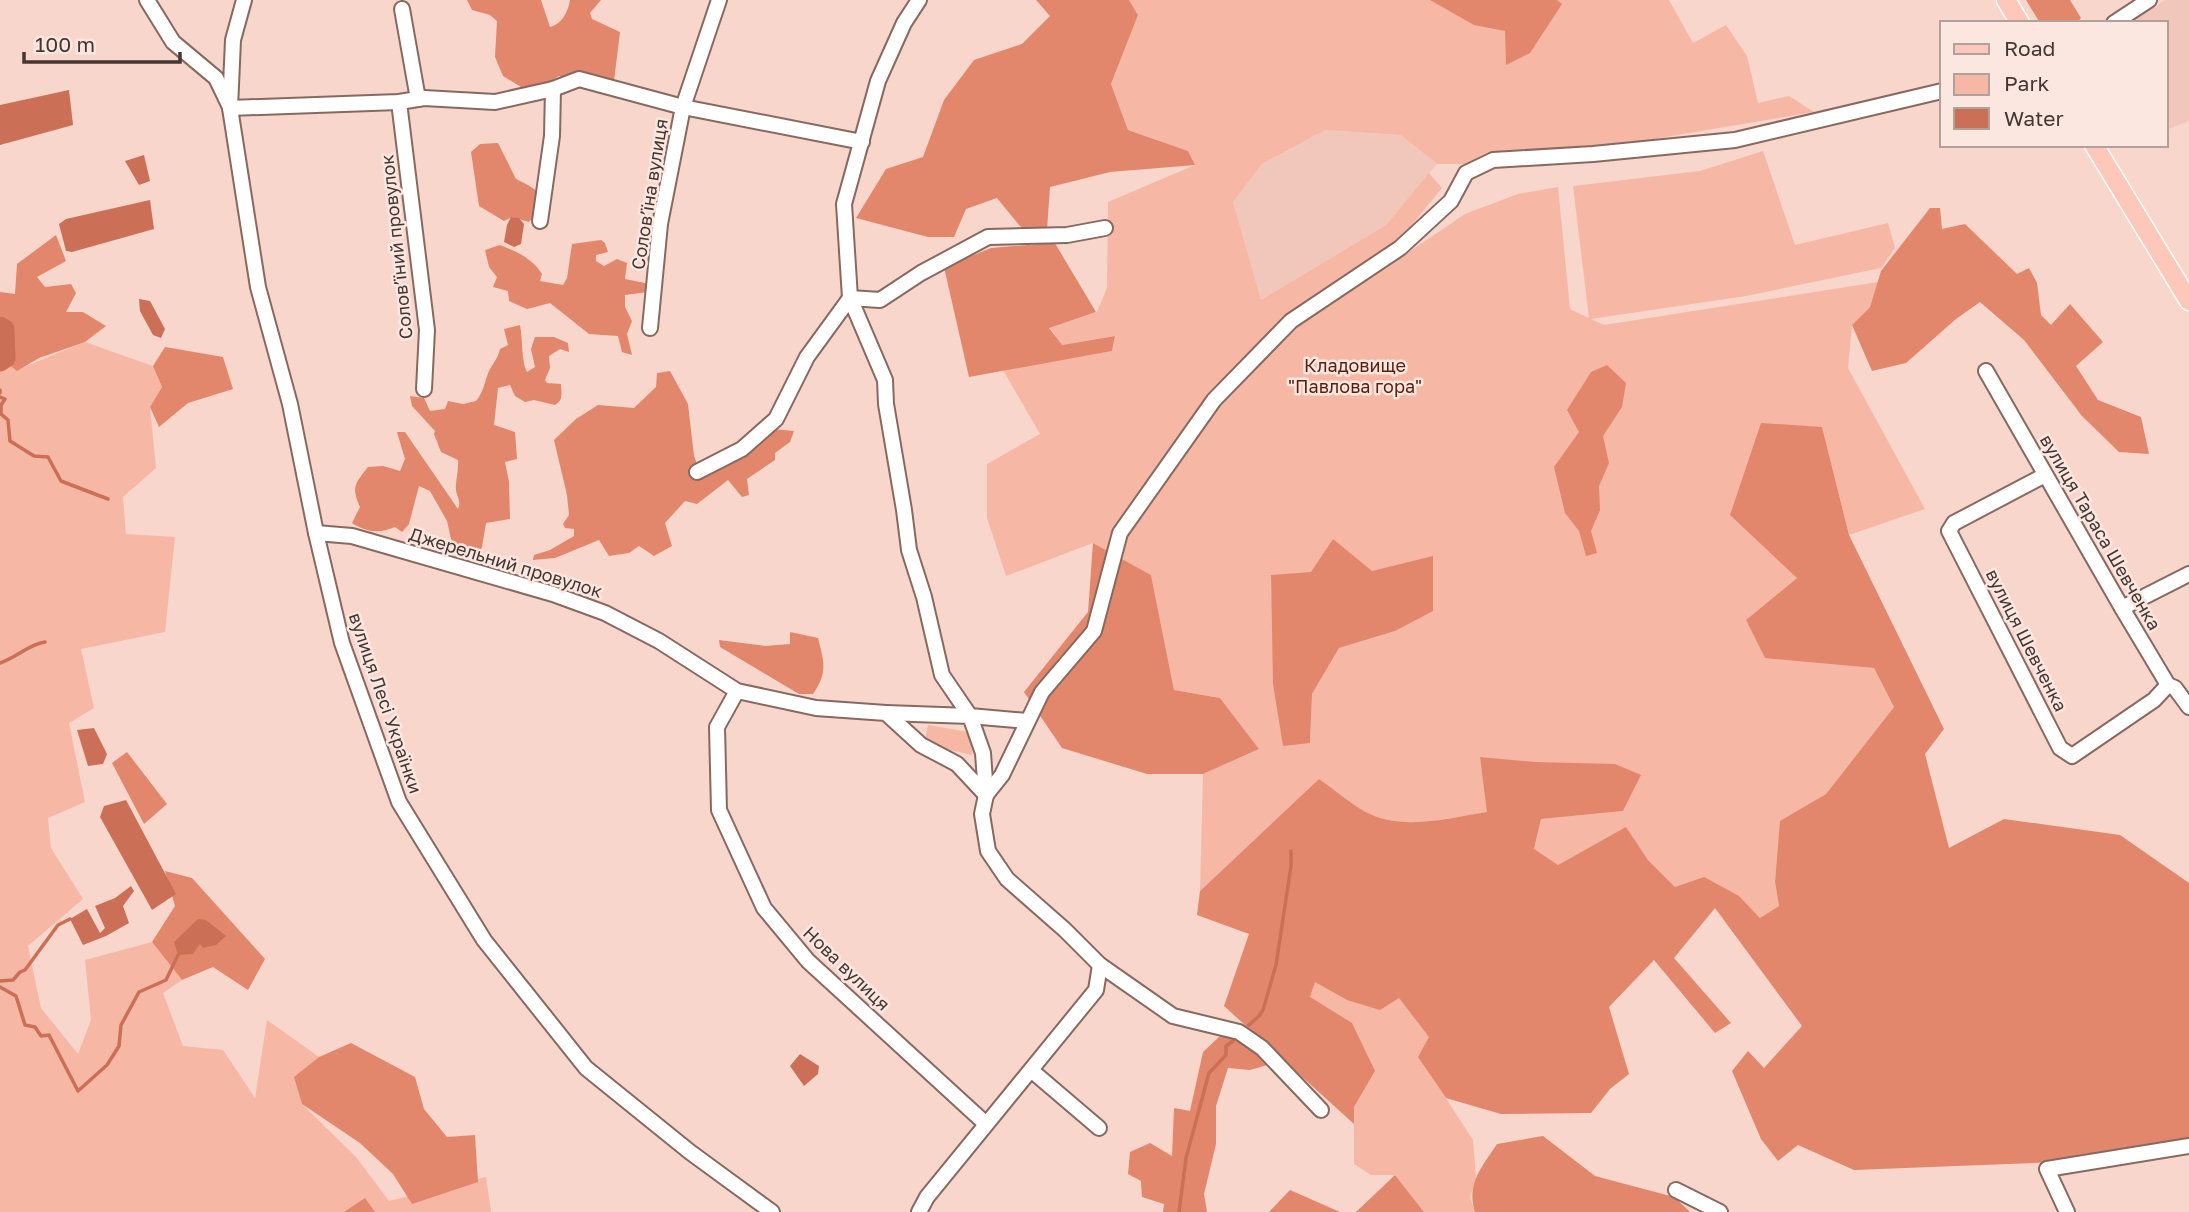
<svg xmlns="http://www.w3.org/2000/svg" width="2189" height="1212" font-family="'Golos Text',sans-serif">
  <rect width="100%" height="100%" fill="#f8d6cc"/>
  <g fill="#f2c7bb">
    <path d="M 2165,0 L 2189,0 L 2189,121 L 2166,130 L 2166,23 L 2130,23 Z"/>
    <path d="M 1325,130 L 1401,135 L 1437,164 L 1386,225 L 1261,300 L 1233,202 L 1262,164 Z"/>
  </g>
  <g fill="#f7b7a5" fill-rule="evenodd">
    <path d="M 1129,0 L 1669,0 L 1693,43 L 1726,25 L 1747,56 L 1758,103 L 1789,96 L 1814,112 L 1612,146 L 1488,152 L 1464,164 L 1437,164 L 1401,135 L 1325,130 L 1262,164 L 1233,202 L 1261,300 L 1386,225 L 1429,173 L 1442,188 L 1396,244 L 1403,256 L 1465,214 L 1518,194 L 1558,187 L 1570,309 L 1589,318 L 1573,186 L 1700,171 L 1763,151 L 1795,245 L 1888,223 L 1895,248 L 1881,268 L 1746,296 L 1591,319 L 1604,325 L 1878,282 L 1870,307 L 1852,325 L 1848,368 L 1925,509 L 1849,535 L 1822,428 L 1797,578 L 1746,620 L 1765,657 L 1874,668 L 1894,707 L 1826,794 L 1781,821 L 1775,882 L 1779,906 L 1760,918 L 1738,896 L 1675,887 L 1648,860 L 1626,828 L 1558,865 L 1534,850 L 1541,819 L 1623,811 L 1640,775 L 1480,757 L 1488,812 C 1448,818 1401,832 1364,811 C 1348,803 1334,790 1319,779 L 1200,891 L 1203,774 L 1259,749 L 1220,698 L 1174,690 L 1151,575 L 1093,543 L 1006,576 L 987,518 L 987,464 L 1040,434 L 1003,370 L 1112,351 L 1115,336 L 1061,345 L 1049,327 L 1097,312 L 1107,288 L 1108,202 L 1195,165 L 1188,151 L 1128,130 L 1111,84 L 1138,15 ZM 1372,571 L 1395,631 L 1339,648 L 1312,694 L 1310,743 L 1273,632 L 1271,575 Z"/>
    <path d="M 85,342 L 153,366 L 162,387 L 150,407 L 156,468 L 123,497 L 126,534 L 175,537 L 165,632 L 81,649 L 94,708 L 69,723 L 85,802 L 48,818 L 51,848 L 83,899 L 28,946 L 41,1008 L 78,1054 L 91,1020 L 85,960 L 152,942 L 182,980 L 163,993 L 183,1046 L 223,1050 L 255,1098 L 267,1020 L 319,1057 L 295,1077 L 302,1104 L 356,1157 L 389,1201 L 486,1177 L 491,1212 L 0,1212 L 0,357 L 17,370 Z"/>
    <path d="M 928,725 L 974,733 L 972,755 L 924,744 Z"/>
    <path d="M 1315,981 L 1347,1000 L 1399,998 L 1430,1037 L 1419,1057 L 1473,1140 L 1476,1178 L 1470,1198 L 1475,1212 L 1424,1212 L 1395,1175 L 1371,1175 L 1354,1164 L 1354,1107 L 1375,1071 L 1310,997 Z"/>
  </g>
  <g fill="#e3876c">
    <path d="M 467,0 L 541,0 L 550,27 C 562,24 568,12 570,0 L 601,0 L 590,13 L 592,19 L 620,32 L 614,81 L 578,74 L 566,78 L 559,76 L 543,85 L 521,87 L 503,76 L 495,57 L 497,21 L 490,15 L 472,10 Z"/>
    <path d="M 1036,0 L 1129,0 L 1138,15 L 1111,84 L 1128,130 L 1188,151 L 1195,165 L 1110,172 L 1050,187 L 1047,230 L 1096,312 L 1049,328 L 1062,345 L 1115,336 L 1112,351 L 969,377 L 944,267 L 991,248 L 1040,244 L 1019,225 L 997,198 L 966,209 L 954,237 L 928,237 L 856,218 L 886,169 L 923,157 L 944,100 L 974,60 L 1022,44 L 1050,16 Z"/>
    <path d="M 1430,0 L 1557,0 L 1562,4 L 1530,53 L 1506,65 L 1505,31 L 1474,25 Z"/>
    <path d="M 2026,0 L 2070,0 L 2081,18 L 2077,23 L 2040,23 Z"/>
    <path d="M 498,143 L 516,179 L 528,185 L 543,195 L 535,215 L 529,222 L 512,217 L 504,221 L 479,206 L 471,152 L 480,144 Z"/>
    <path d="M 1930,208 L 1940,208 L 1942,229 L 1965,224 L 2017,274 L 2029,268 L 2037,283 L 2041,315 L 2051,325 L 2070,304 L 2103,342 L 2076,366 L 2098,400 L 2141,417 L 2149,454 L 2119,452 L 2082,416 L 2024,340 L 1980,302 L 1956,319 L 1906,363 L 1872,371 L 1852,325 L 1870,307 L 1881,271 Z"/>
    <path d="M 56,235 L 66,261 L 37,277 L 45,287 L 71,284 L 76,293 L 66,312 L 83,312 L 106,326 L 85,342 L 39,358 L 17,371 L 0,357 L 0,292 L 15,294 L 17,264 Z"/>
    <path d="M 601,240 L 605,243 L 608,252 L 596,255 L 596,261 L 604,266 L 617,259 L 627,263 L 625,279 L 650,284 L 648,292 L 625,295 L 625,307 L 632,321 L 627,334 L 632,355 L 622,352 L 618,336 L 589,334 L 550,303 L 527,309 L 509,301 L 508,291 L 493,287 L 497,277 L 489,267 L 485,250 L 500,245 C 517,252 532,258 542,274 L 540,281 L 563,285 L 567,278 L 572,244 Z"/>
    <path d="M 520,325 C 523,340 521,361 527,372 L 535,367 L 531,349 L 535,337 L 554,337 L 568,343 L 569,352 L 560,349 L 549,356 L 550,368 L 545,380 L 547,383 L 561,384 C 561,393 564,400 555,405 L 534,400 L 525,402 L 515,396 L 510,385 L 498,388 L 494,425 L 515,432 L 517,459 L 505,462 L 509,482 L 510,519 L 486,523 L 482,547 L 477,557 L 466,557 L 453,547 L 447,521 L 430,491 L 419,486 L 409,524 L 402,532 L 395,527 C 379,534 366,532 352,523 L 360,507 C 351,486 355,484 368,467 L 383,466 L 400,471 L 405,459 L 397,432 L 405,432 L 458,509 C 461,501 458,499 456,491 C 455,482 459,470 458,460 L 441,452 L 434,434 L 435,431 L 412,406 L 410,396 L 424,398 L 430,411 L 445,409 L 448,401 L 463,404 L 476,401 C 485,390 484,381 490,369 C 494,362 498,358 500,349 L 508,345 L 504,329 Z"/>
    <path d="M 165,347 L 223,357 L 233,389 L 188,403 L 159,427 L 150,407 L 162,387 L 153,366 Z"/>
    <path d="M 1607,365 L 1626,383 L 1622,407 L 1603,436 L 1609,463 L 1599,486 L 1600,510 L 1591,531 L 1597,553 L 1586,556 L 1579,531 L 1565,513 L 1554,467 L 1579,432 L 1567,410 L 1591,372 Z"/>
    <path d="M 670,371 L 688,404 L 694,456 L 699,469 L 772,429 L 794,431 L 790,442 L 775,453 L 775,460 L 747,479 L 749,495 L 742,497 L 728,480 L 697,504 L 685,501 L 665,523 L 672,546 L 654,556 L 639,546 L 629,553 L 609,556 L 599,540 L 555,558 L 533,560 L 534,555 L 550,550 L 574,536 L 574,529 L 565,528 L 563,524 L 569,515 L 567,495 L 554,440 L 576,419 L 598,405 L 634,408 L 656,387 L 657,373 Z"/>
    <path d="M 1761,423 L 1822,427 L 1849,535 L 1944,729 L 1925,754 L 1949,848 L 2004,819 L 2120,835 L 2189,883 L 2189,1141 L 2058,1162 L 1854,1170 L 1798,1145 L 1778,1161 L 1761,1139 L 1732,1071 L 1748,1051 L 1764,1068 L 1802,1026 L 1715,908 L 1674,958 L 1731,1023 L 1715,1033 L 1654,960 L 1609,1007 L 1629,1074 L 1610,1089 L 1591,1113 L 1501,1114 L 1446,1098 L 1418,1057 L 1429,1037 L 1399,998 L 1380,1010 L 1347,1000 L 1315,982 L 1310,997 L 1352,1023 L 1375,1071 L 1354,1107 L 1354,1124 L 1224,1006 L 1249,934 L 1197,915 L 1200,891 L 1319,779 C 1334,789 1348,802 1364,811 C 1401,832 1448,818 1487,812 L 1480,757 L 1534,762 L 1615,764 L 1641,775 L 1623,811 L 1541,819 L 1534,849 L 1558,865 L 1626,827 L 1648,860 L 1675,887 L 1704,877 L 1739,896 L 1760,918 L 1779,906 L 1775,882 L 1780,821 L 1826,794 L 1894,707 L 1874,668 L 1765,658 L 1746,620 L 1797,578 L 1730,515 Z"/>
    <path d="M 1333,539 L 1372,571 L 1433,556 L 1433,611 L 1395,631 L 1339,648 L 1312,694 L 1310,743 L 1283,746 L 1273,684 L 1271,575 L 1311,572 Z"/>
    <path d="M 1093,543 L 1151,575 L 1174,690 L 1220,698 L 1259,749 L 1203,774 L 1147,774 L 1062,748 L 1024,692 L 1088,612 Z"/>
    <path d="M 790,632 L 818,638 C 824,662 828,672 813,694 L 799,694 L 720,647 L 719,640 L 765,646 L 790,644 Z"/>
    <path d="M 127,752 L 167,804 L 144,824 L 112,763 Z"/>
    <path d="M 165,871 L 192,878 L 265,959 L 248,990 L 213,967 L 182,980 L 152,942 L 175,906 Z"/>
    <path d="M 1220,1036 L 1239,1036 L 1271,1064 L 1250,1070 L 1228,1068 L 1216,1106 L 1216,1144 L 1204,1194 L 1207,1212 L 1163,1212 L 1164,1204 L 1142,1197 L 1141,1181 L 1128,1174 L 1130,1152 L 1150,1143 L 1172,1156 L 1174,1108 L 1190,1111 L 1203,1052 Z"/>
    <path d="M 351,1043 L 415,1077 L 424,1109 L 447,1137 L 475,1135 L 478,1182 L 412,1204 L 393,1174 L 360,1143 L 302,1104 L 294,1077 L 319,1057 Z"/>
    <path d="M 1543,1136 L 1595,1176 L 1674,1197 L 1690,1212 L 1475,1212 C 1466,1184 1482,1167 1497,1144 Z"/>
    <path d="M 1395,1175 L 1424,1212 L 1356,1212 Z"/>
    <path d="M 1290,1190 L 1340,1212 L 1269,1212 Z"/>
    <path d="M 365,1198 L 375,1212 L 344,1212 Z"/>
  </g>
  <g fill="#cb7057">
    <path d="M 69,90 L 73,125 L 0,145 L 0,105 Z"/>
    <path d="M 144,155 L 150,181 L 139,185 L 125,161 Z"/>
    <path d="M 150,200 L 154,229 L 72,252 L 66,251 L 59,224 L 66,219 Z"/>
    <path d="M 511,217 L 519,218 L 524,224 L 521,244 L 514,247 L 504,242 L 507,225 Z"/>
    <path d="M 139,299 L 150,301 L 165,329 L 161,338 L 153,335 L 140,311 Z"/>
    <path d="M 94,728 L 107,754 L 103,764 L 88,766 L 77,730 Z"/>
    <path d="M 126,800 L 176,894 L 152,910 L 100,817 L 104,806 Z"/>
    <path d="M 131,886 L 134,891 L 123,906 L 129,923 L 106,936 L 83,945 L 70,919 L 87,909 L 100,933 L 105,928 L 95,906 L 115,898 Z"/>
    <path d="M 198,919 L 206,920 L 226,936 L 216,945 L 203,948 L 200,944 L 193,954 L 178,955 L 174,942 Z"/>
    <path d="M 800,1054 L 819,1066 L 818,1074 L 804,1086 L 790,1066 Z"/>
  </g>
  <g fill="none" stroke-linecap="round" stroke-linejoin="round">
    <g stroke="#cb7057" stroke-width="3.5">
      <path d="M 0,390 L 0,393"/>
      <path d="M 0,397 L 5,399 L 1,405 L 1,414 L 8,420 L 10,441 L 34,456 L 48,457 L 61,481 L 108,499"/>
      <path d="M 0,663 C 18,657 27,645 45,642"/>
      <path d="M 0,981 L 13,980 L 20,972 L 25,970 L 58,925 L 70,919"/>
      <path d="M 0,987 L 16,996 L 25,1025 L 35,1027 L 41,1036 L 49,1035 L 78,1091 L 107,1065 L 119,1046 L 121,1025 L 139,992 L 166,980 L 178,955"/>
      <path d="M 1249,1025 L 1259,1016 L 1263,1010 L 1276,965 L 1291,866 L 1291,851"/>
      <path d="M 1179,1212 L 1186,1158 L 1209,1073 L 1226,1055 L 1226,1046 L 1233,1041"/>
    </g>
    <path stroke="#cb7057" stroke-width="19" d="M 0,326 L 5,329 L 6,358 L 0,362"/>
    <g stroke="#876960" stroke-width="18">
      <g id="minor">
        <path d="M 147,0 L 173,42 L 216,78 L 229,105"/>
        <path d="M 244,0 L 233,40 L 230,108 L 258,287 L 290,404 L 316,533 L 342,643 L 399,802 L 484,940 L 586,1068 L 690,1152 L 772,1212"/>
        <path d="M 919,0 L 904,23 L 878,81 L 844,204 L 850,298 L 885,380 L 886,404 L 904,510 L 909,550 L 924,597 L 942,675 L 970,716 L 1027,721"/>
        <path d="M 402,9 L 418,99"/>
        <path d="M 2114,23 L 2149,0"/>
        <path d="M 399,102 L 427,330 L 424,389"/>
        <path d="M 230,108 L 399,102 L 424,98 L 495,102 L 553,89 L 579,79 L 683,107 L 862,142"/>
        <path d="M 540,221 L 552,136 L 553,89"/>
        <path d="M 850,298 L 880,300 L 921,273 L 988,237 L 1067,235 L 1105,228"/>
        <path d="M 650,328 L 660,224 L 683,107 L 719,0"/>
        <path d="M 1986,371 L 2122,608 L 2168,685 L 2175,688 L 2189,707"/>
        <path d="M 697,472 L 742,449 L 776,419 L 807,357 L 850,298"/>
        <path d="M 2045,475 L 1954,523 L 1949,531 L 2060,748 L 2072,756 L 2154,700 L 2168,685"/>
        <path d="M 316,533 L 352,536 L 553,594 L 605,613 L 659,641 L 737,691 L 816,708 L 886,713 L 921,745 L 957,764 L 986,795"/>
        <path d="M 2122,608 L 2189,574"/>
        <path d="M 737,691 L 717,727 L 719,810 L 764,908 L 808,961 L 986,1124"/>
        <path d="M 886,713 L 970,716 L 983,753 L 986,795 L 982,814 L 988,851 L 1007,879 L 1065,930 L 1100,965 L 1173,1016 L 1239,1032 L 1262,1048 L 1321,1110"/>
        <path d="M 986,795 L 1002,775 L 1042,692 L 1094,631 L 1120,533 L 1214,400 L 1291,321 L 1400,248 L 1451,201 L 1466,173 L 1493,160 L 1593,154 L 1735,140 L 1942,91"/>
        <path d="M 1031,1070 L 1099,1128"/>
        <path d="M 1676,1190 L 1720,1212"/>
        <path d="M 919,1212 L 927,1197 L 1096,990 L 1100,965"/>
        <path d="M 2067,1212 L 2047,1169 L 2189,1146"/>
      </g>
    </g>
    <g stroke="#fff" stroke-width="21">
      <g id="major">
        <path d="M 2006,0 L 2020,23"/>
        <path d="M 2094,145 L 2189,301"/>
      </g>
    </g>
    <use href="#minor" stroke="#fff" stroke-width="14"/>
    <use href="#major" stroke="#fdc8b9" stroke-width="18"/>
  </g>
  <g text-anchor="middle" dominant-baseline="central" stroke-width="5" stroke-linejoin="round" paint-order="stroke">
    <g font-size="18" fill="#443733" stroke="#fce6e0">
      <text transform="translate(649 194) rotate(-81)">Соловʼїна вулиця</text>
      <text transform="translate(396 247) rotate(-96)">Соловʼїний провулок</text>
      <text transform="translate(2101 532) rotate(60)">вулиця Тараса Шевченка</text>
      <text transform="translate(506 562) rotate(17)">Джерельний провулок</text>
      <text transform="translate(2027 640) rotate(63)">вулиця Шевченка</text>
      <text transform="translate(386 703) rotate(71)">вулиця Лесі Українки</text>
      <text transform="translate(847 968) rotate(44)">Нова вулиця</text>
    </g>
    <g font-size="18" fill="#581e0d" stroke="#fce6e0">
      <text x="1355" y="365">Кладовище<tspan x="1355" dy="21">"Павлова гора"</tspan></text>
    </g>
  </g>
  <rect x="1940" y="21" width="228" height="126" fill="#fce6e0" stroke="#b2a09b" stroke-width="2"/>
  <rect x="1954" y="44" width="35" height="10" fill="#fdc8b9" stroke="#b2a09b" stroke-width="2"/>
  <text x="2004" y="56" font-size="21" fill="#443733">Road</text>
  <rect x="1954" y="74" width="35" height="21" fill="#f7b7a5" stroke="#b2a09b" stroke-width="2"/>
  <text x="2004" y="91" font-size="21" fill="#443733">Park</text>
  <rect x="1954" y="108" width="35" height="21" fill="#cb7057" stroke="#b2a09b" stroke-width="2"/>
  <text x="2004" y="126" font-size="21" fill="#443733">Water</text>
  <path d="M24 52v10h156v-10" fill="none" stroke="#443733" stroke-width="3.5"/>
  <text x="35" y="52" font-size="21" fill="#443733" stroke="#fce6e0" stroke-width="5" paint-order="stroke">100 m</text>
</svg>
